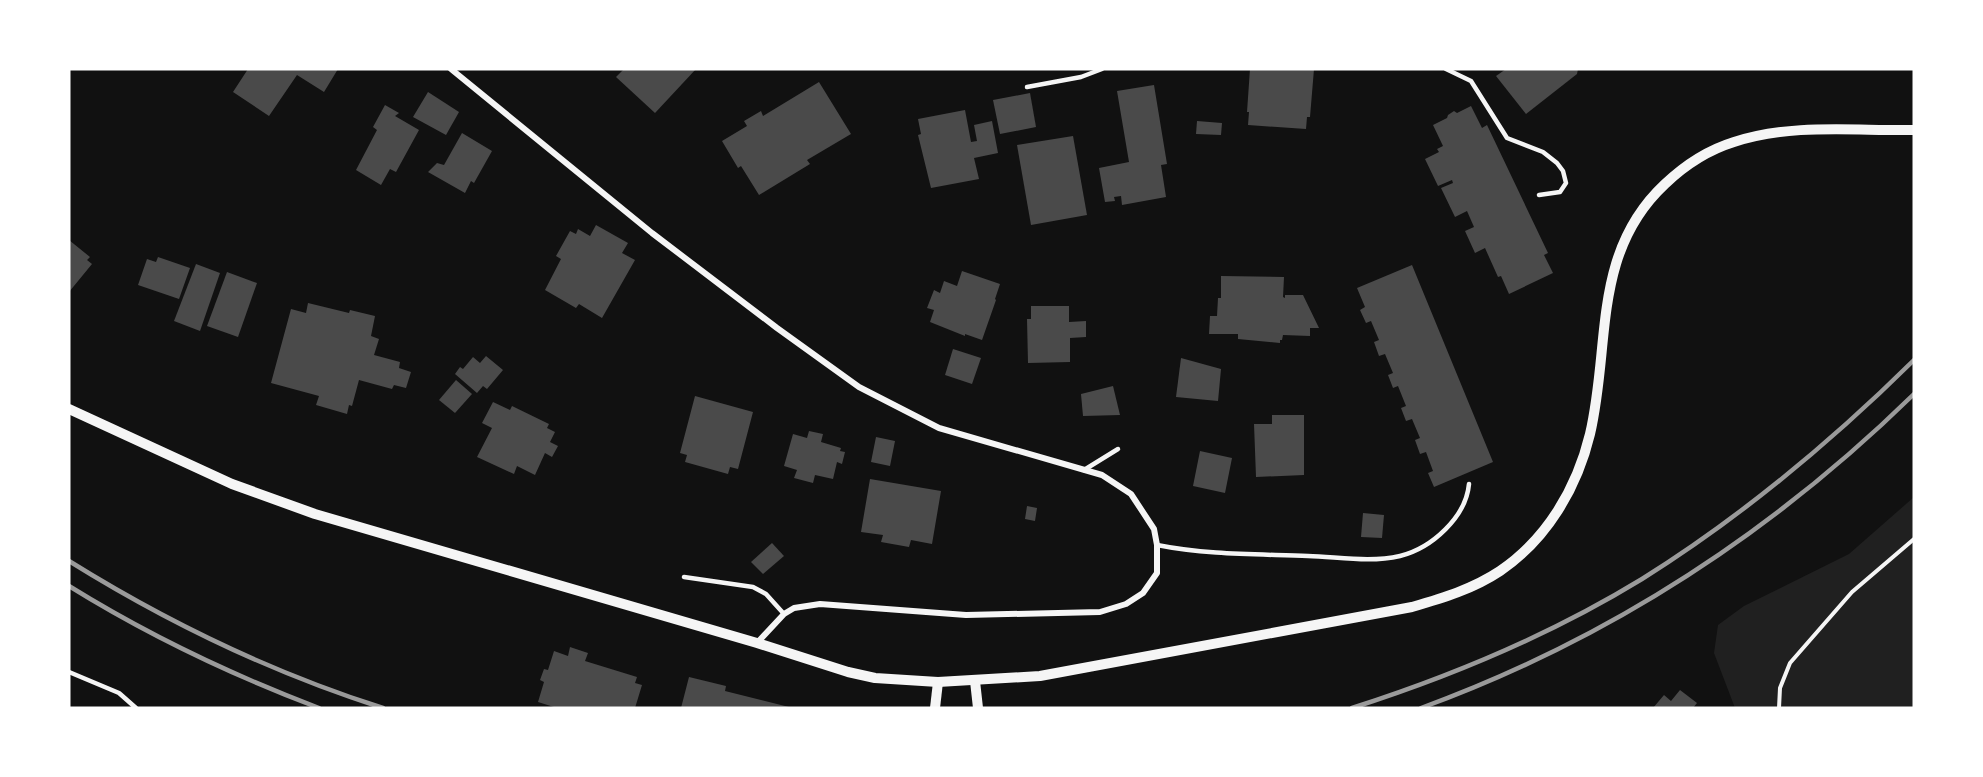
<svg xmlns="http://www.w3.org/2000/svg" width="1983" height="777" font-family="Mulish,sans-serif">
  <rect width="100%" height="100%" fill="#111"/>
  <path fill="#202020" d="M 1914,497 L 1914,708 L 1735,708 L 1714,653 L 1718,625 L 1744,606 L 1849,554 Z"/>
  <g fill="#4a4a4a">
    <path d="M 248,69 L 338,69 L 324,92 L 297,75 L 269,116 L 233,92 Z"/>
    <path d="M 624,69 L 696,69 L 655,113 L 616,77 Z"/>
    <path d="M 1250,69 L 1314,69 L 1310,117 L 1307,117 L 1306,129 L 1248,125 L 1249,112 L 1247,112 Z"/>
    <path d="M 1506,69 L 1578,69 L 1577,74 L 1526,114 L 1496,76 Z"/>
    <path d="M 819,82 L 851,134 L 807,160 L 810,164 L 759,195 L 741,166 L 738,168 L 722,141 L 747,126 L 744,121 L 761,111 L 763,116 Z"/>
    <path d="M 1154,85 L 1167,164 L 1161,165 L 1166,197 L 1122,205 L 1121,196 L 1114,197 L 1115,201 L 1105,202 L 1099,168 L 1129,162 L 1117,91 Z"/>
    <path d="M 428,92 L 459,112 L 446,135 L 413,117 Z"/>
    <path d="M 1030,93 L 1036,127 L 1000,134 L 993,100 Z"/>
    <path d="M 385,105 L 399,113 L 395,116 L 419,130 L 396,172 L 390,169 L 381,185 L 356,170 L 377,130 L 373,127 Z"/>
    <path d="M 1471,106 L 1482,128 L 1487,125 L 1548,253 L 1544,255 L 1553,273 L 1509,294 L 1501,276 L 1498,277 L 1485,248 L 1475,253 L 1465,231 L 1474,227 L 1467,211 L 1455,217 L 1441,188 L 1453,183 L 1452,180 L 1438,186 L 1425,159 L 1439,152 L 1437,149 L 1443,146 L 1433,125 L 1447,118 L 1448,115 L 1454,111 L 1457,113 Z"/>
    <path d="M 965,110 L 971,142 L 977,141 L 974,125 L 992,121 L 998,153 L 974,158 L 979,179 L 931,188 L 918,135 L 921,134 L 918,119 Z"/>
    <path d="M 1197,121 L 1222,123 L 1221,135 L 1196,134 Z"/>
    <path d="M 462,133 L 492,151 L 474,183 L 471,181 L 465,193 L 428,172 L 437,163 L 444,165 Z"/>
    <path d="M 1073,136 L 1087,215 L 1031,225 L 1017,145 Z"/>
    <path d="M 596,225 L 628,243 L 622,253 L 635,260 L 602,318 L 579,304 L 576,308 L 545,290 L 561,259 L 556,256 L 570,231 L 576,234 L 578,229 L 590,236 Z"/>
    <path d="M 69,240 L 90,257 L 87,260 L 92,264 L 69,292 Z"/>
    <path d="M 158,257 L 190,268 L 179,299 L 138,285 L 147,259 L 156,262 Z"/>
    <path d="M 196,264 L 220,273 L 200,331 L 174,321 Z"/>
    <path d="M 1412,265 L 1493,462 L 1434,487 L 1428,473 L 1433,471 L 1426,452 L 1420,454 L 1415,440 L 1420,438 L 1412,419 L 1406,421 L 1401,408 L 1406,406 L 1398,386 L 1393,388 L 1388,375 L 1393,373 L 1385,354 L 1379,356 L 1374,342 L 1379,340 L 1371,321 L 1366,323 L 1360,310 L 1365,307 L 1357,288 Z"/>
    <path d="M 962,271 L 1000,284 L 995,299 L 996,300 L 982,340 L 965,334 L 965,336 L 930,322 L 934,310 L 927,308 L 934,290 L 940,293 L 944,281 L 957,286 Z"/>
    <path d="M 227,272 L 257,283 L 238,337 L 207,326 Z"/>
    <path d="M 1221,276 L 1284,277 L 1283,297 L 1285,298 L 1285,295 L 1303,295 L 1319,328 L 1310,328 L 1310,336 L 1283,335 L 1282,340 L 1280,340 L 1280,343 L 1238,339 L 1238,334 L 1209,334 L 1210,316 L 1217,316 L 1218,298 L 1221,298 Z"/>
    <path d="M 308,303 L 349,313 L 350,310 L 375,316 L 371,336 L 379,339 L 374,355 L 400,362 L 399,368 L 411,372 L 406,388 L 394,385 L 392,389 L 359,380 L 352,406 L 349,405 L 347,414 L 316,405 L 319,396 L 271,383 L 291,309 L 306,313 Z"/>
    <path d="M 1031,306 L 1069,306 L 1069,322 L 1086,321 L 1086,337 L 1070,338 L 1070,362 L 1028,363 L 1027,319 L 1031,319 Z"/>
    <path d="M 953,349 L 981,358 L 972,384 L 945,375 Z"/>
    <path d="M 486,356 L 503,370 L 487,389 L 483,386 L 477,393 L 455,374 L 460,367 L 463,369 L 473,357 L 480,363 Z"/>
    <path d="M 1181,358 L 1221,369 L 1218,401 L 1176,397 Z"/>
    <path d="M 456,380 L 472,394 L 455,413 L 439,400 Z"/>
    <path d="M 1113,386 L 1120,415 L 1083,416 L 1081,394 Z"/>
    <path d="M 695,396 L 753,412 L 738,469 L 730,467 L 728,474 L 685,462 L 687,455 L 680,453 Z"/>
    <path d="M 493,402 L 510,410 L 512,406 L 549,424 L 547,428 L 555,432 L 550,442 L 558,446 L 552,457 L 545,453 L 535,475 L 517,466 L 514,474 L 477,457 L 492,428 L 482,423 Z"/>
    <path d="M 1272,415 L 1304,415 L 1304,475 L 1256,477 L 1254,424 L 1272,424 Z"/>
    <path d="M 809,431 L 823,434 L 821,442 L 841,448 L 840,451 L 845,452 L 842,464 L 837,462 L 833,479 L 815,475 L 813,483 L 794,478 L 797,470 L 784,466 L 793,434 L 807,438 Z"/>
    <path d="M 876,437 L 895,441 L 890,466 L 871,462 Z"/>
    <path d="M 1200,451 L 1232,458 L 1225,493 L 1193,486 Z"/>
    <path d="M 870,479 L 941,491 L 932,544 L 911,540 L 909,547 L 881,542 L 883,535 L 861,532 Z"/>
    <path d="M 1027,506 L 1037,508 L 1035,521 L 1025,519 Z"/>
    <path d="M 1363,513 L 1384,515 L 1382,538 L 1361,537 Z"/>
    <path d="M 772,543 L 784,556 L 763,574 L 751,562 Z"/>
    <path d="M 570,647 L 588,653 L 585,661 L 637,677 L 635,683 L 642,685 L 635,708 L 557,708 L 538,702 L 544,682 L 540,680 L 544,669 L 548,670 L 554,651 L 568,656 Z"/>
    <path d="M 689,677 L 726,686 L 725,691 L 793,708 L 681,708 Z"/>
    <path d="M 1680,690 L 1697,703 L 1693,708 L 1653,708 L 1664,695 L 1671,701 Z"/>
  </g>
  <g fill="none" stroke-linecap="round" stroke-linejoin="round">
    <path stroke="#f5f5f5" stroke-width="4" d="M 1779,708 L 1780,688 L 1790,663 L 1852,592 L 1914,539"/>
    <g stroke="#f5f5f5" stroke-width="4.5">
      <path d="M 1446,69 L 1471,81 L 1507,138 L 1543,152 L 1557,163 L 1563,171 L 1566,183 L 1560,192 L 1539,195"/>
      <path d="M 1027,87 L 1081,77 L 1102,69"/>
      <path d="M 1084,470 L 1118,449"/>
      <path d="M 1157,545 C 1207,555 1258,554 1308,556 C 1339,557 1370,563 1400,556 C 1432,548 1466,517 1469,484"/>
      <path d="M 684,577 L 753,587 L 766,594 L 784,614"/>
      <path d="M 69,672 L 119,693 L 136,708"/>
    </g>
    <path stroke="#f5f5f5" stroke-width="6" d="M 451,69 L 652,233 L 777,328 L 859,387 L 939,428 L 1102,475 L 1131,494 L 1154,529 L 1157,545 L 1157,573 L 1143,593 L 1126,604 L 1100,612 L 966,615 L 820,604 L 794,608 L 784,614 L 757,643"/>
    <g stroke="#f5f5f5" stroke-width="10">
      <path d="M 69,409 L 232,484 L 315,514 L 757,643 L 848,672 L 875,678 L 938,682 L 1040,676 L 1412,607 C 1443,598 1473,589 1500,571 C 1547,539 1577,488 1590,434 C 1611,345 1591,253 1665,184 C 1685,165 1708,150 1734,142 C 1792,123 1854,131 1914,130"/>
      <path d="M 975,681 L 978,708"/>
      <path d="M 935,708 L 938,682"/>
    </g>
    <g stroke="#9a9a9a" stroke-width="4.5">
      <path d="M 69,561 C 167,622 273,673 383,708"/>
      <path d="M 69,586 C 148,635 232,675 319,708"/>
      <path d="M 1352,708 C 1452,676 1552,634 1642,579 C 1741,517 1831,442 1914,360"/>
      <path d="M 1421,708 C 1607,640 1773,532 1914,394"/>
    </g>
  </g>
  <rect width="1983" height="777" fill="none" stroke="#ffffff" stroke-width="141"/>
</svg>
